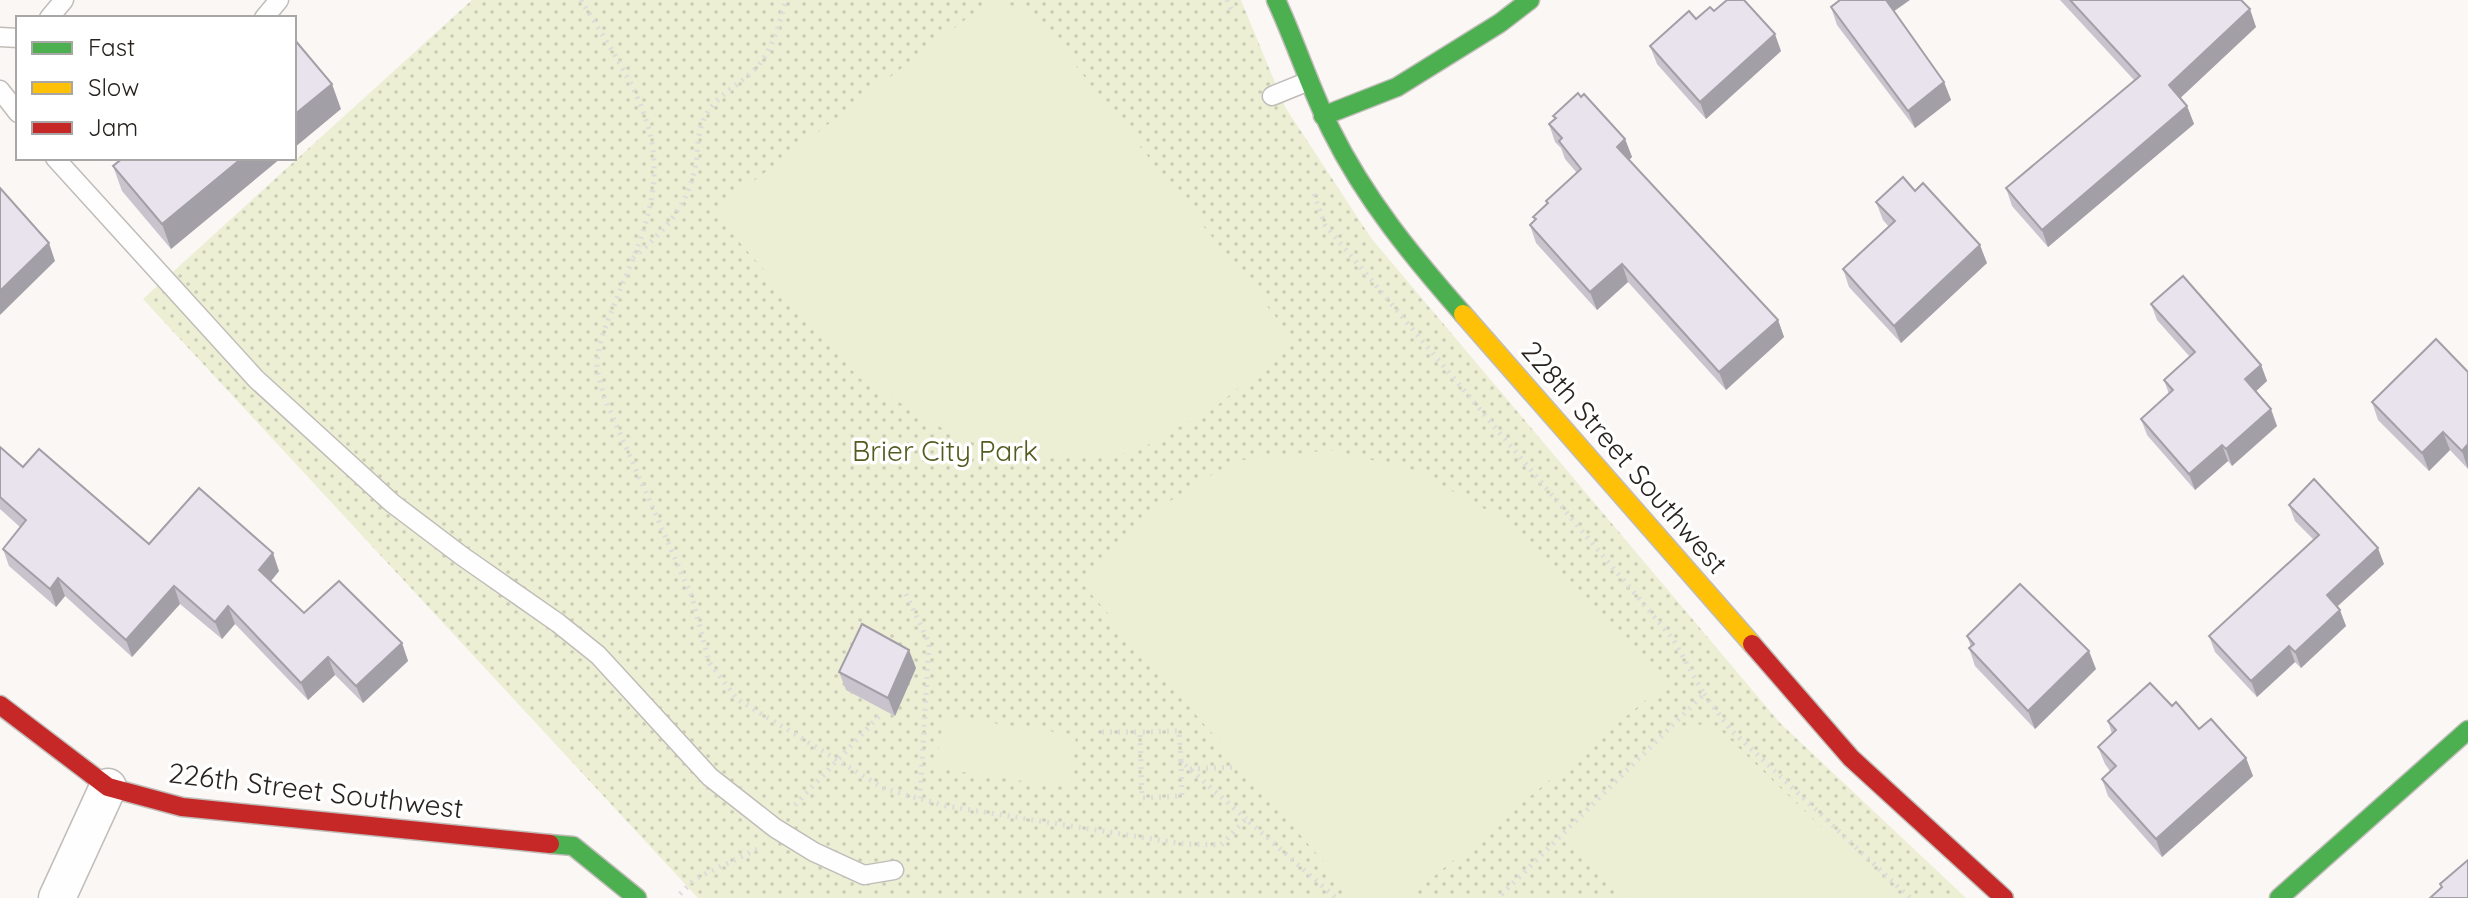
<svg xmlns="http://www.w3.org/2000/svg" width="2468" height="898" font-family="Quicksand,sans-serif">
  <defs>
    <pattern id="grass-dots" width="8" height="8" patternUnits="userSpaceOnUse" patternTransform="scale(2)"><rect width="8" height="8" fill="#ecefd3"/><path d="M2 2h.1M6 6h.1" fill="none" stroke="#cacdb5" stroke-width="1.8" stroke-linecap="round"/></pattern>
  </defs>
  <rect width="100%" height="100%" fill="#faf7f5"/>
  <path fill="url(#grass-dots)" d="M 472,0 L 1241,0 L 1285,107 L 1371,238 L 1780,723 L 1966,898 L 698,898 L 143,299 Z"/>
  <g fill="#ecefd3">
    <path d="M 991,0 L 1032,11 L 1295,341 L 1219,404 L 1134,453 L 1038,459 L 955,436 L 859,378 L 713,212 Z"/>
    <path d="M 1330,450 L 1414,470 L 1512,524 L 1585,596 L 1665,684 L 1408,898 L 1355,898 L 1079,580 L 1151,513 L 1234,461 Z"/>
    <path d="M 944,716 L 1076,735 L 1071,788 L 935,768 Z"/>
    <path d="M 1714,724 L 1895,898 L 1626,898 L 1565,836 L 1677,726 Z"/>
  </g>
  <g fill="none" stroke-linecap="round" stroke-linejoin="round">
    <g stroke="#c0bcb8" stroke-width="21">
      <g id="lane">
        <path d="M 49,18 L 64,0"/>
        <path d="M 264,18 L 279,0"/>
        <path d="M 0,37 L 18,38"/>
        <path d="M 0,90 L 18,113"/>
        <path d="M 1272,96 L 1309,81"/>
        <path d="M 55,158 L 256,379 L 392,503 L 462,556 L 558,623 L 598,655 L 710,777 L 775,828 L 814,852 L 864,875 L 894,870"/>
      </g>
    </g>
    <g stroke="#c0bcb8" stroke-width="39">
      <path id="street" d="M 57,898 L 108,787"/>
    </g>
    <g stroke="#c0bcb8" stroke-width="21">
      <g id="fast">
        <path d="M 1276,0 C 1296,43 1310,88 1331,130 C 1365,199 1413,257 1463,314"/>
        <path d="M 1323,116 L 1397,87 L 1500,23 L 1530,0"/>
        <path d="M 550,844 L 573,846 L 637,898"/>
        <path d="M 2279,898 L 2468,730"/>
      </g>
    </g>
    <g stroke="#c0bcb8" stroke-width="21">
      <path id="slow" d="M 1463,314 L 1752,644"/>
    </g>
    <g stroke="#c0bcb8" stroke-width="21">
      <g id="jam">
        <path d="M 1752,644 L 1851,758 L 2004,898"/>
        <path d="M 0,705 L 108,787 L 182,807 L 550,844"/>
      </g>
    </g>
    <g stroke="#dddcdb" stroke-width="5" stroke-dasharray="2 6" stroke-linecap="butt">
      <path d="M 581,0 C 610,49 651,102 654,161 C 657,213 631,261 613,308 C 605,327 597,346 597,367 C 598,376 602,387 604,397 L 692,597 L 709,662 L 737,699 L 885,789 L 946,806 L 1184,844 L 1221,845 L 1246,819 L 1336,898"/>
      <path d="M 1227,0 L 1233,13"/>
      <path d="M 1314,194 L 1325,225 L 1673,639 L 1704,694 L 1498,898"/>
      <path d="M 633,258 C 662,233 687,208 695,168 C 698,153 697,133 704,119 C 715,95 739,86 756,68 C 774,49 779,23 786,0"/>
      <path d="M 906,594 L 929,643 L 920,798"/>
      <path d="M 1704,694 L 1730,729 L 1910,898"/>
      <path d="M 1102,732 L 1140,732"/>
      <path d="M 1181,761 L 1182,796 L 1142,798 L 1140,732 L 1179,731 L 1181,761 L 1246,819"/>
      <path d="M 1190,769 L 1236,767"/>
      <path d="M 795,805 L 882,713"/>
      <path d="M 680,894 L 695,879 L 757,849"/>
    </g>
    <use href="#lane" stroke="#fefefe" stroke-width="18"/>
    <use href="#street" stroke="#fefefe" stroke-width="36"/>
    <use href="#fast" stroke="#4caf50" stroke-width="18"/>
    <use href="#slow" stroke="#ffc107" stroke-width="18"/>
    <use href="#jam" stroke="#c62828" stroke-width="18"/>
  </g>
  <g fill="#c8c3cd">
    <path d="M 2060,0 L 2241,0 L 2256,27 L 2180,98 L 2187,106 L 2194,124 L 2048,247 L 2012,206 L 2006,188 L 2134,80 Z"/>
    <path d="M 1831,7 L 1944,82 L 1951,100 L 1915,128 L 1837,25 Z"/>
    <path d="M 1714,11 L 1781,51 L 1706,119 L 1657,64 L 1650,46 L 1696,19 Z"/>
    <path d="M 1553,116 L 1625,139 L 1632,157 L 1629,160 L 1778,320 L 1784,337 L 1726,390 L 1628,282 L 1597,310 L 1536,243 L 1530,225 L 1535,220 L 1533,217 L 1548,204 L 1546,201 L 1577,173 L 1565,159 L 1561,148 L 1555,142 L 1549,124 L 1555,119 Z"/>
    <path d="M 281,158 L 171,249 L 122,191 L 113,166 Z"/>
    <path d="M 1915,191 L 1987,263 L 1901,343 L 1849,287 L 1843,269 L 1889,227 L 1883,220 L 1876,202 Z"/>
    <path d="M 2151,304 L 2261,365 L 2267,381 L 2255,391 L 2277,426 L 2232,466 L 2228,461 L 2195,490 L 2147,435 L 2141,419 L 2169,394 L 2164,380 L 2190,357 L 2157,320 Z"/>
    <path d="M 2468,372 L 2468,469 L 2450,450 L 2429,471 L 2378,420 L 2372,402 Z"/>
    <path d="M 0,447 L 23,467 L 149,544 L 279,571 L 271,581 L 304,613 L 402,643 L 408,661 L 363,703 L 335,675 L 308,700 L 235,624 L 222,639 L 180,604 L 132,657 L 65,596 L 56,607 L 9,566 L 3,549 L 20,527 L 0,509 Z"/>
    <path d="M 2289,505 L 2384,564 L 2337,607 L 2346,626 L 2301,668 L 2295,662 L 2257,697 L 2215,652 L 2209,636 L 2314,540 L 2295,521 Z"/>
    <path d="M 1967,636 L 2096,669 L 2035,729 L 1975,666 L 1969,648 L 1971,647 Z"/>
    <path d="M 916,668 L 895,716 L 846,690 L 839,672 Z"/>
    <path d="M 2172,706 L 2199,729 L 2246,758 L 2253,776 L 2162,857 L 2108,796 L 2102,779 L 2110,771 L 2105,764 L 2098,747 L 2112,734 L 2108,721 Z"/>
  </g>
  <g fill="#a39fa7">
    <path d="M 1885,0 L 1910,0 L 1890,14 Z"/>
    <path d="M 2250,9 L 2256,27 L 2175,103 L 2169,85 Z"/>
    <path d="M 1775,34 L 1781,51 L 1706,119 L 1700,102 Z"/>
    <path d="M 1944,82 L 1951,100 L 1915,128 L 1908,111 Z"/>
    <path d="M 332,84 L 341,109 L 294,148 L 294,115 Z"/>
    <path d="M 2187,106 L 2194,124 L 2048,247 L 2042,230 Z"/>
    <path d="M 1625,139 L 1632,157 L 1623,165 L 1617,147 Z"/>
    <path d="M 242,158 L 281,158 L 171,249 L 162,224 Z"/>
    <path d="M 49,243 L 55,261 L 0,315 L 0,291 Z"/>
    <path d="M 1980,245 L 1987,263 L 1901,343 L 1894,326 Z"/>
    <path d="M 1622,264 L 1628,282 L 1597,310 L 1590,292 Z"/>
    <path d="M 1778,320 L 1784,337 L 1726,390 L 1719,372 Z"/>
    <path d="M 2261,365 L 2267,381 L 2251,396 L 2245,379 Z"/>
    <path d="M 2271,409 L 2277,426 L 2232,466 L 2226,449 Z"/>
    <path d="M 2443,432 L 2450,450 L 2429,471 L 2422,453 Z"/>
    <path d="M 2468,444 L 2468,469 L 2462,451 Z"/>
    <path d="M 2222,445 L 2228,461 L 2195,490 L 2189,474 Z"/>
    <path d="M 2378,548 L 2384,564 L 2332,611 L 2327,595 Z"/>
    <path d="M 273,553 L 279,571 L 266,587 L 259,570 Z"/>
    <path d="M 58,578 L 65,596 L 56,607 L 50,589 Z"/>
    <path d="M 174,586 L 180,604 L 132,657 L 126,640 Z"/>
    <path d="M 228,606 L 235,624 L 222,639 L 215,622 Z"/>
    <path d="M 2340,610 L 2346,626 L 2301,668 L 2295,652 Z"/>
    <path d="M 402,643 L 408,661 L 363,703 L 356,686 Z"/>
    <path d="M 2289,646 L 2295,662 L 2257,697 L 2251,681 Z"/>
    <path d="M 909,650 L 916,668 L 895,716 L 888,698 Z"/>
    <path d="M 2089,651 L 2096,669 L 2035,729 L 2028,711 Z"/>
    <path d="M 328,657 L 335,675 L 308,700 L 301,683 Z"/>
    <path d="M 2246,758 L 2253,776 L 2162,857 L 2156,839 Z"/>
  </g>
  <g fill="#e9e3ee" stroke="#a39fa7" stroke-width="2">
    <path d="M 1727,0 L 1744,0 L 1775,34 L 1700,102 L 1650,46 L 1689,11 L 1696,19 L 1710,7 L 1714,11 Z"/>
    <path d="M 1840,0 L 1886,0 L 1944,82 L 1908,111 L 1831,7 Z"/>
    <path d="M 2070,0 L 2241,0 L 2250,9 L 2169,85 L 2187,106 L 2042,230 L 2006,188 L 2140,76 Z"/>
    <path d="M 294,39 L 332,84 L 294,115 Z"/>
    <path d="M 1578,93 L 1581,97 L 1584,94 L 1625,139 L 1617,147 L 1778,320 L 1719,372 L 1622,264 L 1590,292 L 1530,225 L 1536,219 L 1533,217 L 1548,203 L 1546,201 L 1581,169 L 1559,141 L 1562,138 L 1549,124 L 1556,118 L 1553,116 Z"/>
    <path d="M 123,158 L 242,158 L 162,224 L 113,166 Z"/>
    <path d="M 1903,177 L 1915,191 L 1923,183 L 1980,245 L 1894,326 L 1843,269 L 1895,221 L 1876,202 Z"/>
    <path d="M 0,188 L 49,243 L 0,291 Z"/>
    <path d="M 2183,276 L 2261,365 L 2245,379 L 2271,409 L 2226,449 L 2222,445 L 2189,474 L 2141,419 L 2173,390 L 2164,380 L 2195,352 L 2151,304 Z"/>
    <path d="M 2436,339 L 2468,372 L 2468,444 L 2462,451 L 2443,432 L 2422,453 L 2372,402 Z"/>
    <path d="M 0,447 L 23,467 L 39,449 L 149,544 L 199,488 L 273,553 L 259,570 L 304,613 L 339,581 L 402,643 L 356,686 L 328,657 L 301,683 L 228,606 L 215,622 L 174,586 L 126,640 L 58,578 L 50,589 L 3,549 L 26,520 L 0,497 Z"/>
    <path d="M 2314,479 L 2378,548 L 2327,595 L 2340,610 L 2295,652 L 2289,646 L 2251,681 L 2209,636 L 2319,535 L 2289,505 Z"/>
    <path d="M 2020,584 L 2089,651 L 2028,711 L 1969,648 L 1974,644 L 1967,636 Z"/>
    <path d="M 862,624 L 909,650 L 888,698 L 839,672 Z"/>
    <path d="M 2150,683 L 2172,706 L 2176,702 L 2199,729 L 2211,719 L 2246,758 L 2156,839 L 2102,779 L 2116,766 L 2098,747 L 2116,730 L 2108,721 Z"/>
    <path d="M 2468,860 L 2468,898 L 2430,898 L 2442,887 L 2440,884 Z"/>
  </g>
  <g text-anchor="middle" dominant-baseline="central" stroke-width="7" stroke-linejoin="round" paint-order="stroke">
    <g font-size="28" fill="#535b1f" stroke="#fff">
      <text x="945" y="450">Brier City Park</text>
    </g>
    <g font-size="28" fill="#29231f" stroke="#fff">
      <text transform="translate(1625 457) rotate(49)">228th Street Southwest</text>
      <text transform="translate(316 790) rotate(7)">226th Street Southwest</text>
    </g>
  </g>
  <rect x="16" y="16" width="280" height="144" fill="#ffffff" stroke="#a9a7a5" stroke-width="2"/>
  <rect x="32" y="42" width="40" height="12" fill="#4caf50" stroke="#a9a7a5" stroke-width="2"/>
  <text x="88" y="56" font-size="24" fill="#29231f">Fast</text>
  <rect x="32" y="82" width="40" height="12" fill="#ffc107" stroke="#a9a7a5" stroke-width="2"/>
  <text x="88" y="96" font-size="24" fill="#29231f">Slow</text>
  <rect x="32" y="122" width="40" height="12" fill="#c62828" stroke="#a9a7a5" stroke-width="2"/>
  <text x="88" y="136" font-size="24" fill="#29231f">Jam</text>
</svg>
